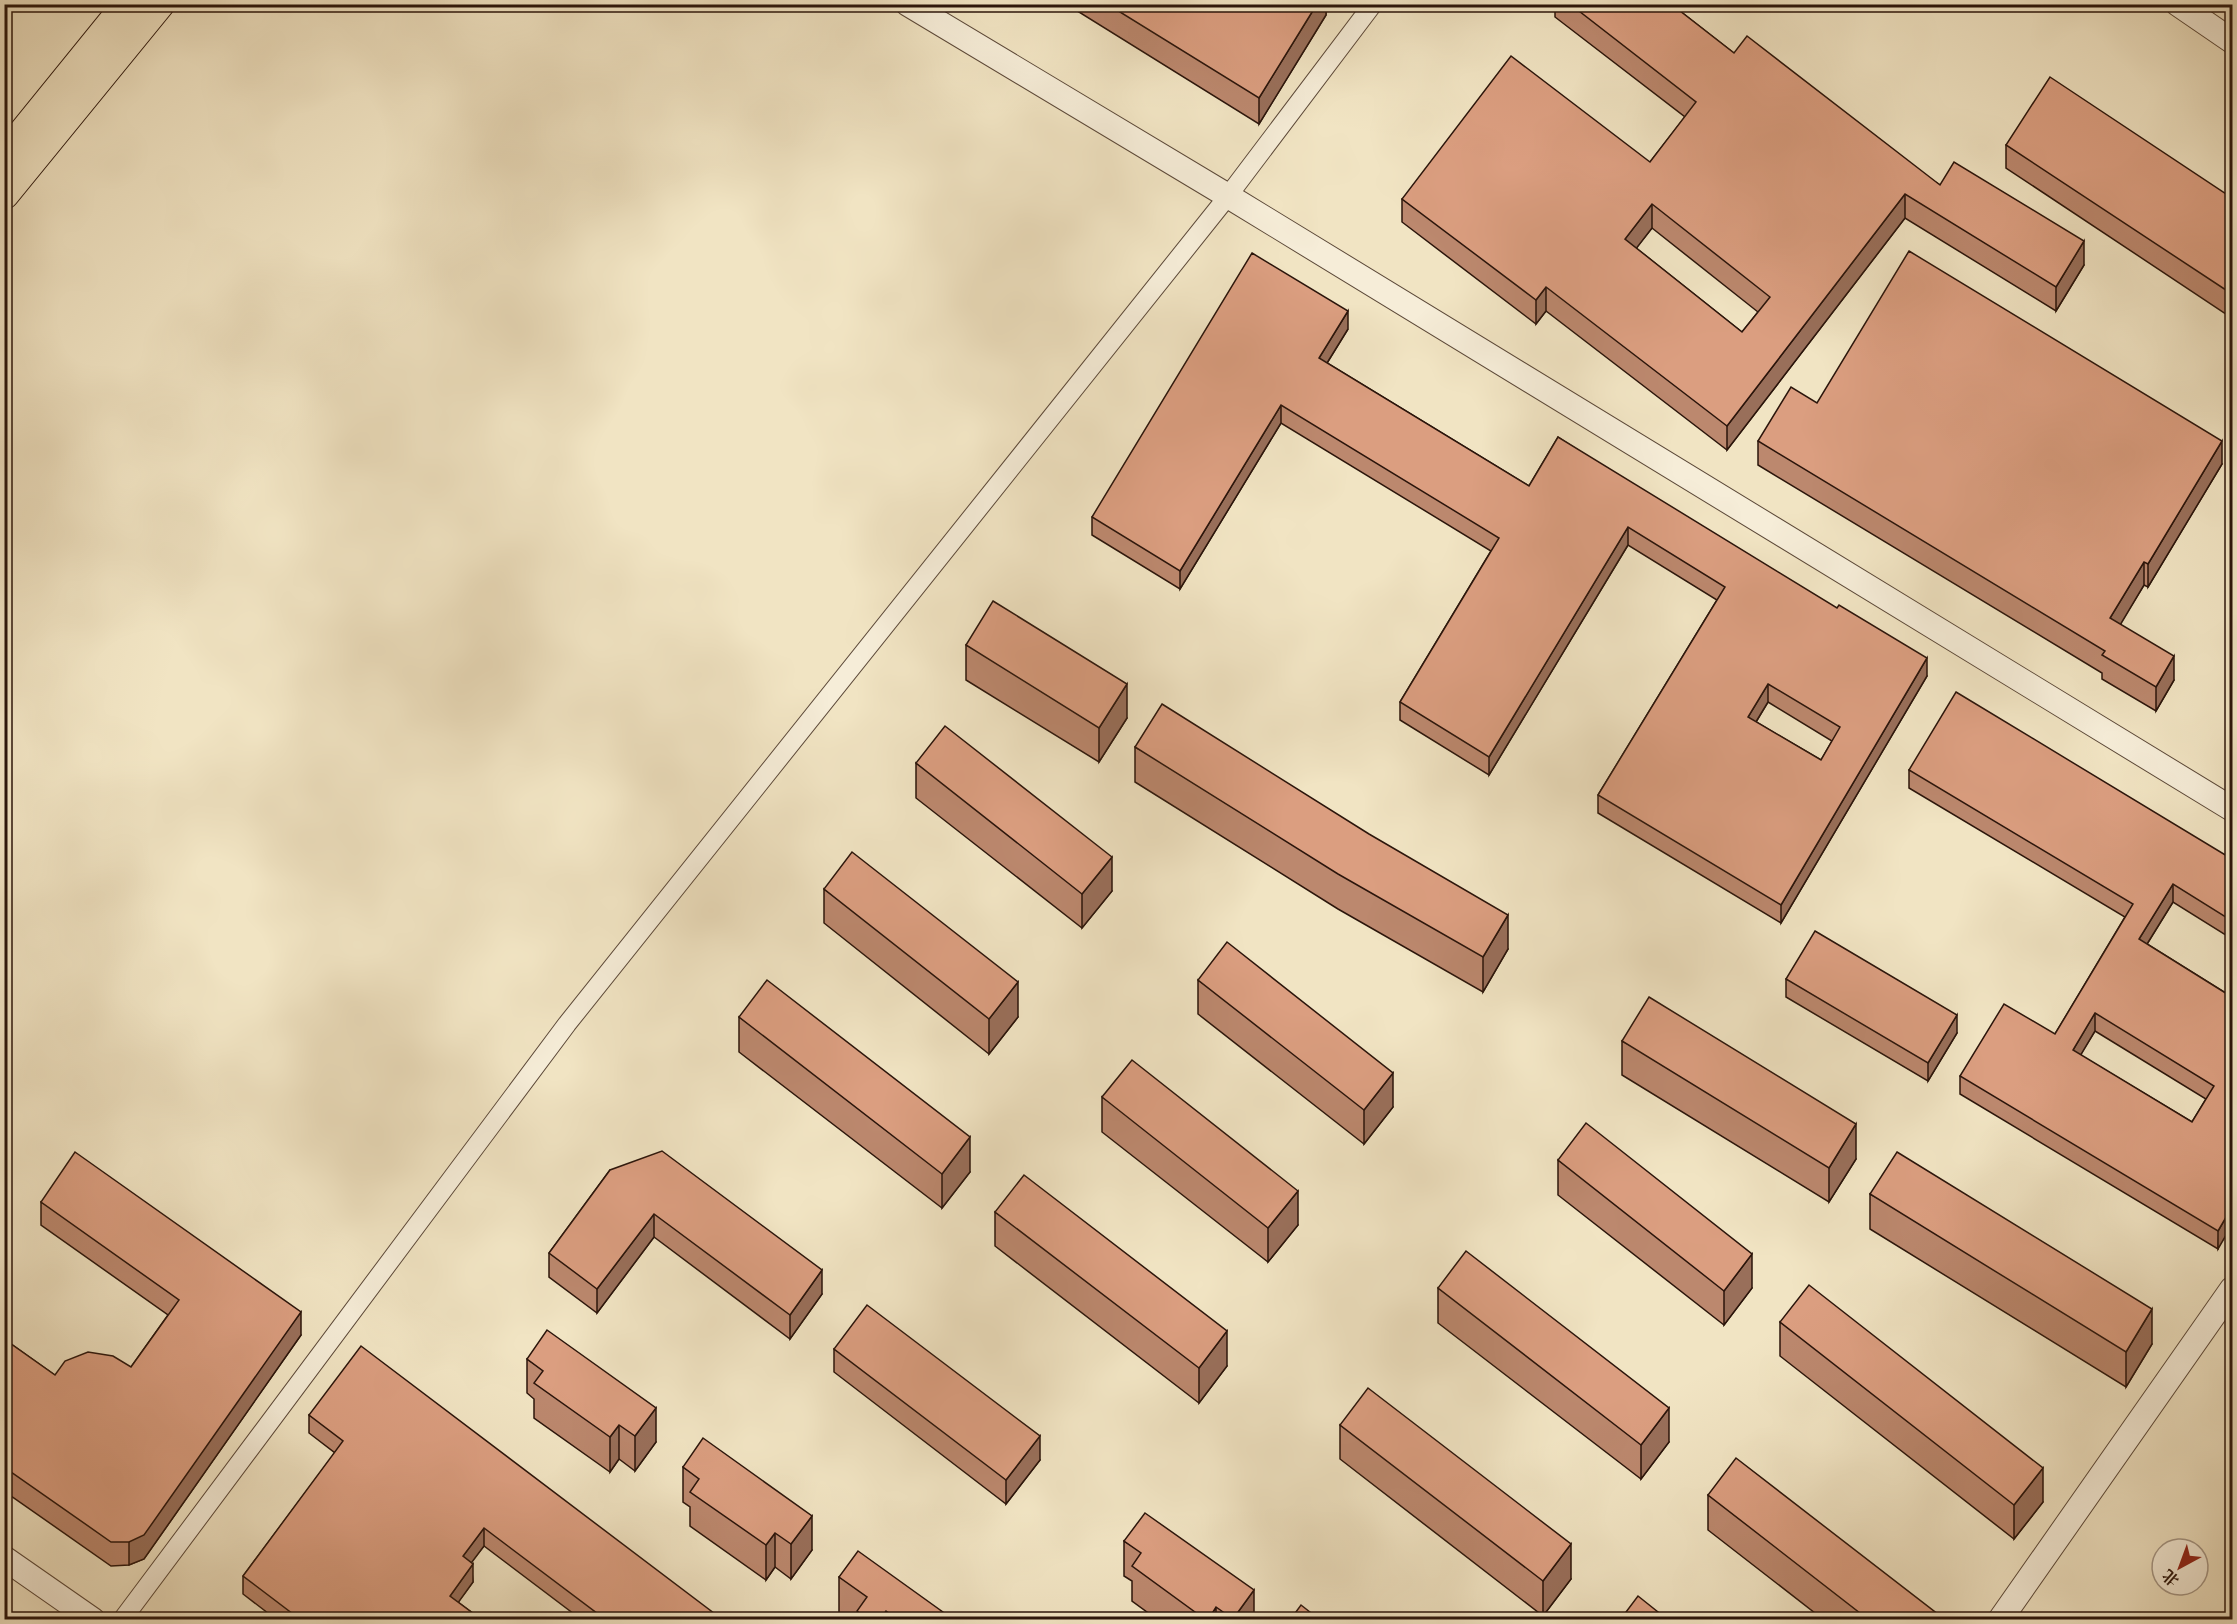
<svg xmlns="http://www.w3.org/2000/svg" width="2237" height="1624" font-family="Cardo,'Noto Serif SC',serif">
  <rect width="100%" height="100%" fill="#f1e4c3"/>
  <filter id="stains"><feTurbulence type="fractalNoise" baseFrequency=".00333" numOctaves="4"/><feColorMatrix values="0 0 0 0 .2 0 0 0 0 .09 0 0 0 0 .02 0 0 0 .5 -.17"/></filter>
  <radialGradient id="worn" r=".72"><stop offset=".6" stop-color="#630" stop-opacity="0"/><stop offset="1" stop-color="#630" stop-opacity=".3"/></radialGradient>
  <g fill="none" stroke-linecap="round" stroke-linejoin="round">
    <g stroke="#5c4939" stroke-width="20">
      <path id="minor" d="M 122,1620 L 567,1024 L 1228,196 L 1373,4"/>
    </g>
    <g stroke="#5c4939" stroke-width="26">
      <g id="tertiary">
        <path d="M 908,4 L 1228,196 L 2232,809"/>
        <path d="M 2178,4 L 2232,41"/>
        <path d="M 4,1558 L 93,1620"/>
        <path d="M 2000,1620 L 2232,1289"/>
      </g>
    </g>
    <g stroke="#2b150b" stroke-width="32">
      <g id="primary">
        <path d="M 4,157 L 128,4"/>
        <path d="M 4,194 L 159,4"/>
      </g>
    </g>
    <use href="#minor" stroke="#f6edd8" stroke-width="18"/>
    <use href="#tertiary" stroke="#f6edd8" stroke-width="24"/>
    <use href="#primary" stroke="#f1e4c3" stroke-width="30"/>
  </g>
  <g fill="#bc886e" stroke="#2b150b" stroke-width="1.5" fill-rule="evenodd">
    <path d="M 1066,4 L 1326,4 L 1326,15 L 1259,124 Z"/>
    <path d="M 1555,4 L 1671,4 L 1734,53 L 1940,185 L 2084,265 L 2056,311 L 1905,218 L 1727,450 L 1546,311 L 1536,324 L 1402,222 L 1402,199 L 1650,162 L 1685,117 L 1555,17 ZM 1652,228 L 1758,312 L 1742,332 L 1636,248 Z"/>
    <path d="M 2006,145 L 2232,198 L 2232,318 L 2006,168 Z"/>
    <path d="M 1348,329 L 1327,363 L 1529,486 L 1558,437 L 1927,676 L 1781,923 L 1598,813 L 1598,795 L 1717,600 L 1628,545 L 1489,775 L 1400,720 L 1400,702 L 1491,551 L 1281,423 L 1180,589 L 1092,535 L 1092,517 ZM 1768,702 L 1832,741 L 1821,760 L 1756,722 Z"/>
    <path d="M 1817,403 L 2222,464 L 2148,587 L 2144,585 L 2120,624 L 2174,680 L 2156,711 L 2102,679 L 2102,673 L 1758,465 L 1758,441 Z"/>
    <path d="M 966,645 L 1127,718 L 1099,762 L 966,680 Z"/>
    <path d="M 1135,747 L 1508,949 L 1483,992 L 1338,909 L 1135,782 Z"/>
    <path d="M 916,763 L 1112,891 L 1082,928 L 916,798 Z"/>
    <path d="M 1909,770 L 2232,859 L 2232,939 L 2173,902 L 2147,944 L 2232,997 L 2218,1249 L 1960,1094 L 1960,1076 L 2055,1034 L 2125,917 L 1909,788 ZM 2095,1031 L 2206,1099 L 2192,1122 L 2080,1055 Z"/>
    <path d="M 824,889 L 1018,1017 L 989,1054 L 824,923 Z"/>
    <path d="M 1786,979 L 1957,1033 L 1928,1081 L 1786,997 Z"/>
    <path d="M 1198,980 L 1393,1107 L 1364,1144 L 1198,1014 Z"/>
    <path d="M 739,1017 L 970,1172 L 942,1208 L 739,1052 Z"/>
    <path d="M 1622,1041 L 1856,1159 L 1829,1202 L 1622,1075 Z"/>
    <path d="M 1102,1097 L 1298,1225 L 1268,1262 L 1102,1132 Z"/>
    <path d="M 1558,1160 L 1752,1288 L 1724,1325 L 1558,1195 Z"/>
    <path d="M 610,1170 L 822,1294 L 790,1339 L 654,1237 L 597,1313 L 549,1277 L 549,1253 Z"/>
    <path d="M 1870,1194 L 2152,1344 L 2126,1387 L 1870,1229 Z"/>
    <path d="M 41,1202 L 301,1335 L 144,1559 L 129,1565 L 111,1566 L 4,1491 L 4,1339 L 55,1375 L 131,1367 L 168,1315 L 41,1225 Z"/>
    <path d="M 995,1212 L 1227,1366 L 1199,1403 L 995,1246 Z"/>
    <path d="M 1438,1288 L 1669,1442 L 1641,1479 L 1438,1323 Z"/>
    <path d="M 1780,1322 L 2043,1502 L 2014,1539 L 1780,1356 Z"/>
    <path d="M 834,1349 L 1040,1460 L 1006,1504 L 834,1372 Z"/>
    <path d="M 527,1359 L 656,1442 L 635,1471 L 619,1459 L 610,1472 L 534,1418 L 534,1399 L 527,1393 Z"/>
    <path d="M 309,1415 L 723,1620 L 582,1620 L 484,1546 L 471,1562 L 473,1582 L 458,1602 L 482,1620 L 277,1620 L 243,1594 L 243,1576 L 335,1453 L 309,1433 Z"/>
    <path d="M 1340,1425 L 1571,1579 L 1543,1616 L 1340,1459 Z"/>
    <path d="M 683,1467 L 812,1550 L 791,1579 L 775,1567 L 766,1580 L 690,1526 L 690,1507 L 683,1502 Z"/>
    <path d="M 1708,1495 L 1939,1620 L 1824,1620 L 1708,1530 Z"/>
    <path d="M 1124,1541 L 1254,1620 L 1158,1620 L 1132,1601 L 1132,1581 L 1124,1576 Z"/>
    <path d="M 839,1577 L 954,1620 L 850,1620 L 839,1612 Z"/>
  </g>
  <g fill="#996f5a" stroke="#2b150b" stroke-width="1.5">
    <path d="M 1317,4 L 1326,4 L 1326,15 L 1259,124 L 1259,98 Z"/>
    <path d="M 1905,194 L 1905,218 L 1727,450 L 1727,426 Z"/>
    <path d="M 1652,204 L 1652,228 L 1625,263 L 1625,239 Z"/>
    <path d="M 2084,241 L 2084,265 L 2056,311 L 2056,287 Z"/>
    <path d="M 1546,287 L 1546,311 L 1536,324 L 1536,300 Z"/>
    <path d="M 1348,311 L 1348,329 L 1319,376 L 1319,358 Z"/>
    <path d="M 1281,405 L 1281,423 L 1180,589 L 1180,571 Z"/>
    <path d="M 2222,441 L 2222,464 L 2148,587 L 2148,564 Z"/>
    <path d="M 1628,527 L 1628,545 L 1489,775 L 1489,757 Z"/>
    <path d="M 2144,562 L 2144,585 L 2110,642 L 2110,618 Z"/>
    <path d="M 2174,656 L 2174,680 L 2156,711 L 2156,687 Z"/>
    <path d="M 1927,658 L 1927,676 L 1781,923 L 1781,905 Z"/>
    <path d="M 1127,684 L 1127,718 L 1099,762 L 1099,728 Z"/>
    <path d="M 1768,684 L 1768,702 L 1748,735 L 1748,717 Z"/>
    <path d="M 1112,857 L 1112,891 L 1082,928 L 1082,894 Z"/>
    <path d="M 2173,884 L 2173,902 L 2139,957 L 2139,939 Z"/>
    <path d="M 1508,915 L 1508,949 L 1483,992 L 1483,957 Z"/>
    <path d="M 1018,982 L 1018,1017 L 989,1054 L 989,1019 Z"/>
    <path d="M 2095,1013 L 2095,1031 L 2073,1068 L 2073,1050 Z"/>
    <path d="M 1957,1015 L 1957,1033 L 1928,1081 L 1928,1063 Z"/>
    <path d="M 1393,1073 L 1393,1107 L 1364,1144 L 1364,1110 Z"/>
    <path d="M 9,1093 L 9,1117 L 4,1124 L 4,1100 Z"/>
    <path d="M 1856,1124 L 1856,1159 L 1829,1202 L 1829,1168 Z"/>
    <path d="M 970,1137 L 970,1172 L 942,1208 L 942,1174 Z"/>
    <path d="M 1298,1191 L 1298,1225 L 1268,1262 L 1268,1228 Z"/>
    <path d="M 2232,1207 L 2232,1225 L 2218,1249 L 2218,1231 Z"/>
    <path d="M 654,1214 L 654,1237 L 597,1313 L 597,1289 Z"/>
    <path d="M 1752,1254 L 1752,1288 L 1724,1325 L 1724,1291 Z"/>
    <path d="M 822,1270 L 822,1294 L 790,1339 L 790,1315 Z"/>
    <path d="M 2152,1309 L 2152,1344 L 2126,1387 L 2126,1352 Z"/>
    <path d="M 301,1312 L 301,1335 L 144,1559 L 129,1565 L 129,1542 Z"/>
    <path d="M 1227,1331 L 1227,1366 L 1199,1403 L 1199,1368 Z"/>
    <path d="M 656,1408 L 656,1442 L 635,1471 L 635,1436 Z"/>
    <path d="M 1669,1408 L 1669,1442 L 1641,1479 L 1641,1445 Z"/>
    <path d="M 619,1425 L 619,1459 L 610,1472 L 610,1437 Z"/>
    <path d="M 1040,1436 L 1040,1460 L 1006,1504 L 1006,1480 Z"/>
    <path d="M 2043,1468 L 2043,1502 L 2014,1539 L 2014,1505 Z"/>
    <path d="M 812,1516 L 812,1550 L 791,1579 L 791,1544 Z"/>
    <path d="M 484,1528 L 484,1546 L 463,1574 L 463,1556 Z"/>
    <path d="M 775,1533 L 775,1567 L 766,1580 L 766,1545 Z"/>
    <path d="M 1571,1544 L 1571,1579 L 1543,1616 L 1543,1581 Z"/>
    <path d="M 473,1564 L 473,1582 L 450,1614 L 450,1596 Z"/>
    <path d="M 1254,1590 L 1254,1620 L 1233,1620 L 1233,1619 Z"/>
    <path d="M 1216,1607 L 1216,1620 L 1208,1620 Z"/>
    <path d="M 886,1611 L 886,1620 L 880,1620 Z"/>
  </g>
  <g fill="#db9e80" stroke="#2b150b" stroke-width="1.5" fill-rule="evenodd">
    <path d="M 1107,4 L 1317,4 L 1259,98 Z"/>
    <path d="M 1570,4 L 1671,4 L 1734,53 L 1747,36 L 1940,185 L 1954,162 L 2084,241 L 2056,287 L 1905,194 L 1727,426 L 1546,287 L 1536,300 L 1402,199 L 1511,56 L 1650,162 L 1696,102 ZM 1652,204 L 1770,297 L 1742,332 L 1625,239 Z"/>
    <path d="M 2050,77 L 2232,198 L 2232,294 L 2006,145 Z"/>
    <path d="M 1909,251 L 2222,441 L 2148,564 L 2144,562 L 2110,618 L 2174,656 L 2156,687 L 2102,655 L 2105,651 L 1758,441 L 1791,387 L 1817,403 Z"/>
    <path d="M 1252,253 L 1348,311 L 1319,358 L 1529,486 L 1558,437 L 1837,608 L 1839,605 L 1927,658 L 1781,905 L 1598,795 L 1725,587 L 1628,527 L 1489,757 L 1400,702 L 1499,538 L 1281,405 L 1180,571 L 1092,517 ZM 1768,684 L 1840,727 L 1821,760 L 1748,717 Z"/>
    <path d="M 993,601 L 1127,684 L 1099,728 L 966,645 Z"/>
    <path d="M 1956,692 L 2232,859 L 2232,921 L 2173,884 L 2139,939 L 2232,997 L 2232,1207 L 2218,1231 L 1960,1076 L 2004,1004 L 2055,1034 L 2133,904 L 1909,770 ZM 2095,1013 L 2214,1086 L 2192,1122 L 2073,1050 Z"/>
    <path d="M 1162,704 L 1369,834 L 1508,915 L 1483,957 L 1338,874 L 1135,747 Z"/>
    <path d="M 945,726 L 1112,857 L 1082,894 L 916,763 Z"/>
    <path d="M 852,852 L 1018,982 L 989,1019 L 824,889 Z"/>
    <path d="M 1815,931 L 1957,1015 L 1928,1063 L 1786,979 Z"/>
    <path d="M 1227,942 L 1393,1073 L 1364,1110 L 1198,980 Z"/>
    <path d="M 767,980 L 970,1137 L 942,1174 L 739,1017 Z"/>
    <path d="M 1649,997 L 1856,1124 L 1829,1168 L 1622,1041 Z"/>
    <path d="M 1132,1060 L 1298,1191 L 1268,1228 L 1102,1097 Z"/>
    <path d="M 4,1090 L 9,1093 L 4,1100 Z"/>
    <path d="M 1586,1123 L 1752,1254 L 1724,1291 L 1558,1160 Z"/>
    <path d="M 662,1151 L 822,1270 L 790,1315 L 654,1214 L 597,1289 L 549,1253 L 610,1170 Z"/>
    <path d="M 75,1152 L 301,1312 L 144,1535 L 129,1542 L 111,1542 L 4,1467 L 4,1339 L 55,1375 L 65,1361 L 88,1352 L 113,1356 L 131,1367 L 179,1300 L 41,1202 Z"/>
    <path d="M 1897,1152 L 2152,1309 L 2126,1352 L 1870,1194 Z"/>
    <path d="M 1024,1175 L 1227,1331 L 1199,1368 L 995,1212 Z"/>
    <path d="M 1466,1251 L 1669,1408 L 1641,1445 L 1438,1288 Z"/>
    <path d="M 1809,1285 L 2043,1468 L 2014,1505 L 1780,1322 Z"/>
    <path d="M 867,1305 L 1040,1436 L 1006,1480 L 834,1349 Z"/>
    <path d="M 547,1330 L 656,1408 L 635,1436 L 619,1425 L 610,1437 L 534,1383 L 543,1371 L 527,1359 Z"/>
    <path d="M 361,1346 L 723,1620 L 594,1620 L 598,1614 L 484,1528 L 463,1556 L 473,1564 L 450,1596 L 482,1620 L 301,1620 L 243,1576 L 343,1441 L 309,1415 Z"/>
    <path d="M 1368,1388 L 1571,1544 L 1543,1581 L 1340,1425 Z"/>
    <path d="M 703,1438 L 812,1516 L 791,1544 L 775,1533 L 766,1545 L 690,1492 L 699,1479 L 683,1467 Z"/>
    <path d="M 1736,1458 L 1939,1615 L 1935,1620 L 1869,1620 L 1708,1495 Z"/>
    <path d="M 1145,1513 L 1254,1590 L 1233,1619 L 1216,1607 L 1208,1620 L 1206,1620 L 1132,1566 L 1141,1553 L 1124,1541 Z"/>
    <path d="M 858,1551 L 954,1620 L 898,1620 L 886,1611 L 880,1620 L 869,1620 L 857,1611 L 867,1597 L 839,1577 Z"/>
    <path d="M 1638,1596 L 1668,1620 L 1620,1620 Z"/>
    <path d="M 1301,1605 L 1320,1620 L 1290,1620 Z"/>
    <path d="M 4,1611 L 7,1613 L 24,1620 L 4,1620 Z"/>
  </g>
  <rect width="2237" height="1624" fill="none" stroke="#f1e4c3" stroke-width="24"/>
  <rect x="6" y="6" width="2225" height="1612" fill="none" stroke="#2b150b" stroke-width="3"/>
  <rect x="12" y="12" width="2213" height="1600" fill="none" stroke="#2b150b" stroke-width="1.5"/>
  <g transform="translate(2180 1567) rotate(221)"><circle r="28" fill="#f6edd8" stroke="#a59786" stroke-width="1.5"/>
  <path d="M0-4.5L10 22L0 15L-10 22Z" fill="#8f2418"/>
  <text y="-9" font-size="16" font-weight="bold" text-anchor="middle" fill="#2b150b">北</text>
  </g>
  <rect width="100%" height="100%" filter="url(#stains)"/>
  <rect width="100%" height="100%" fill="url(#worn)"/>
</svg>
